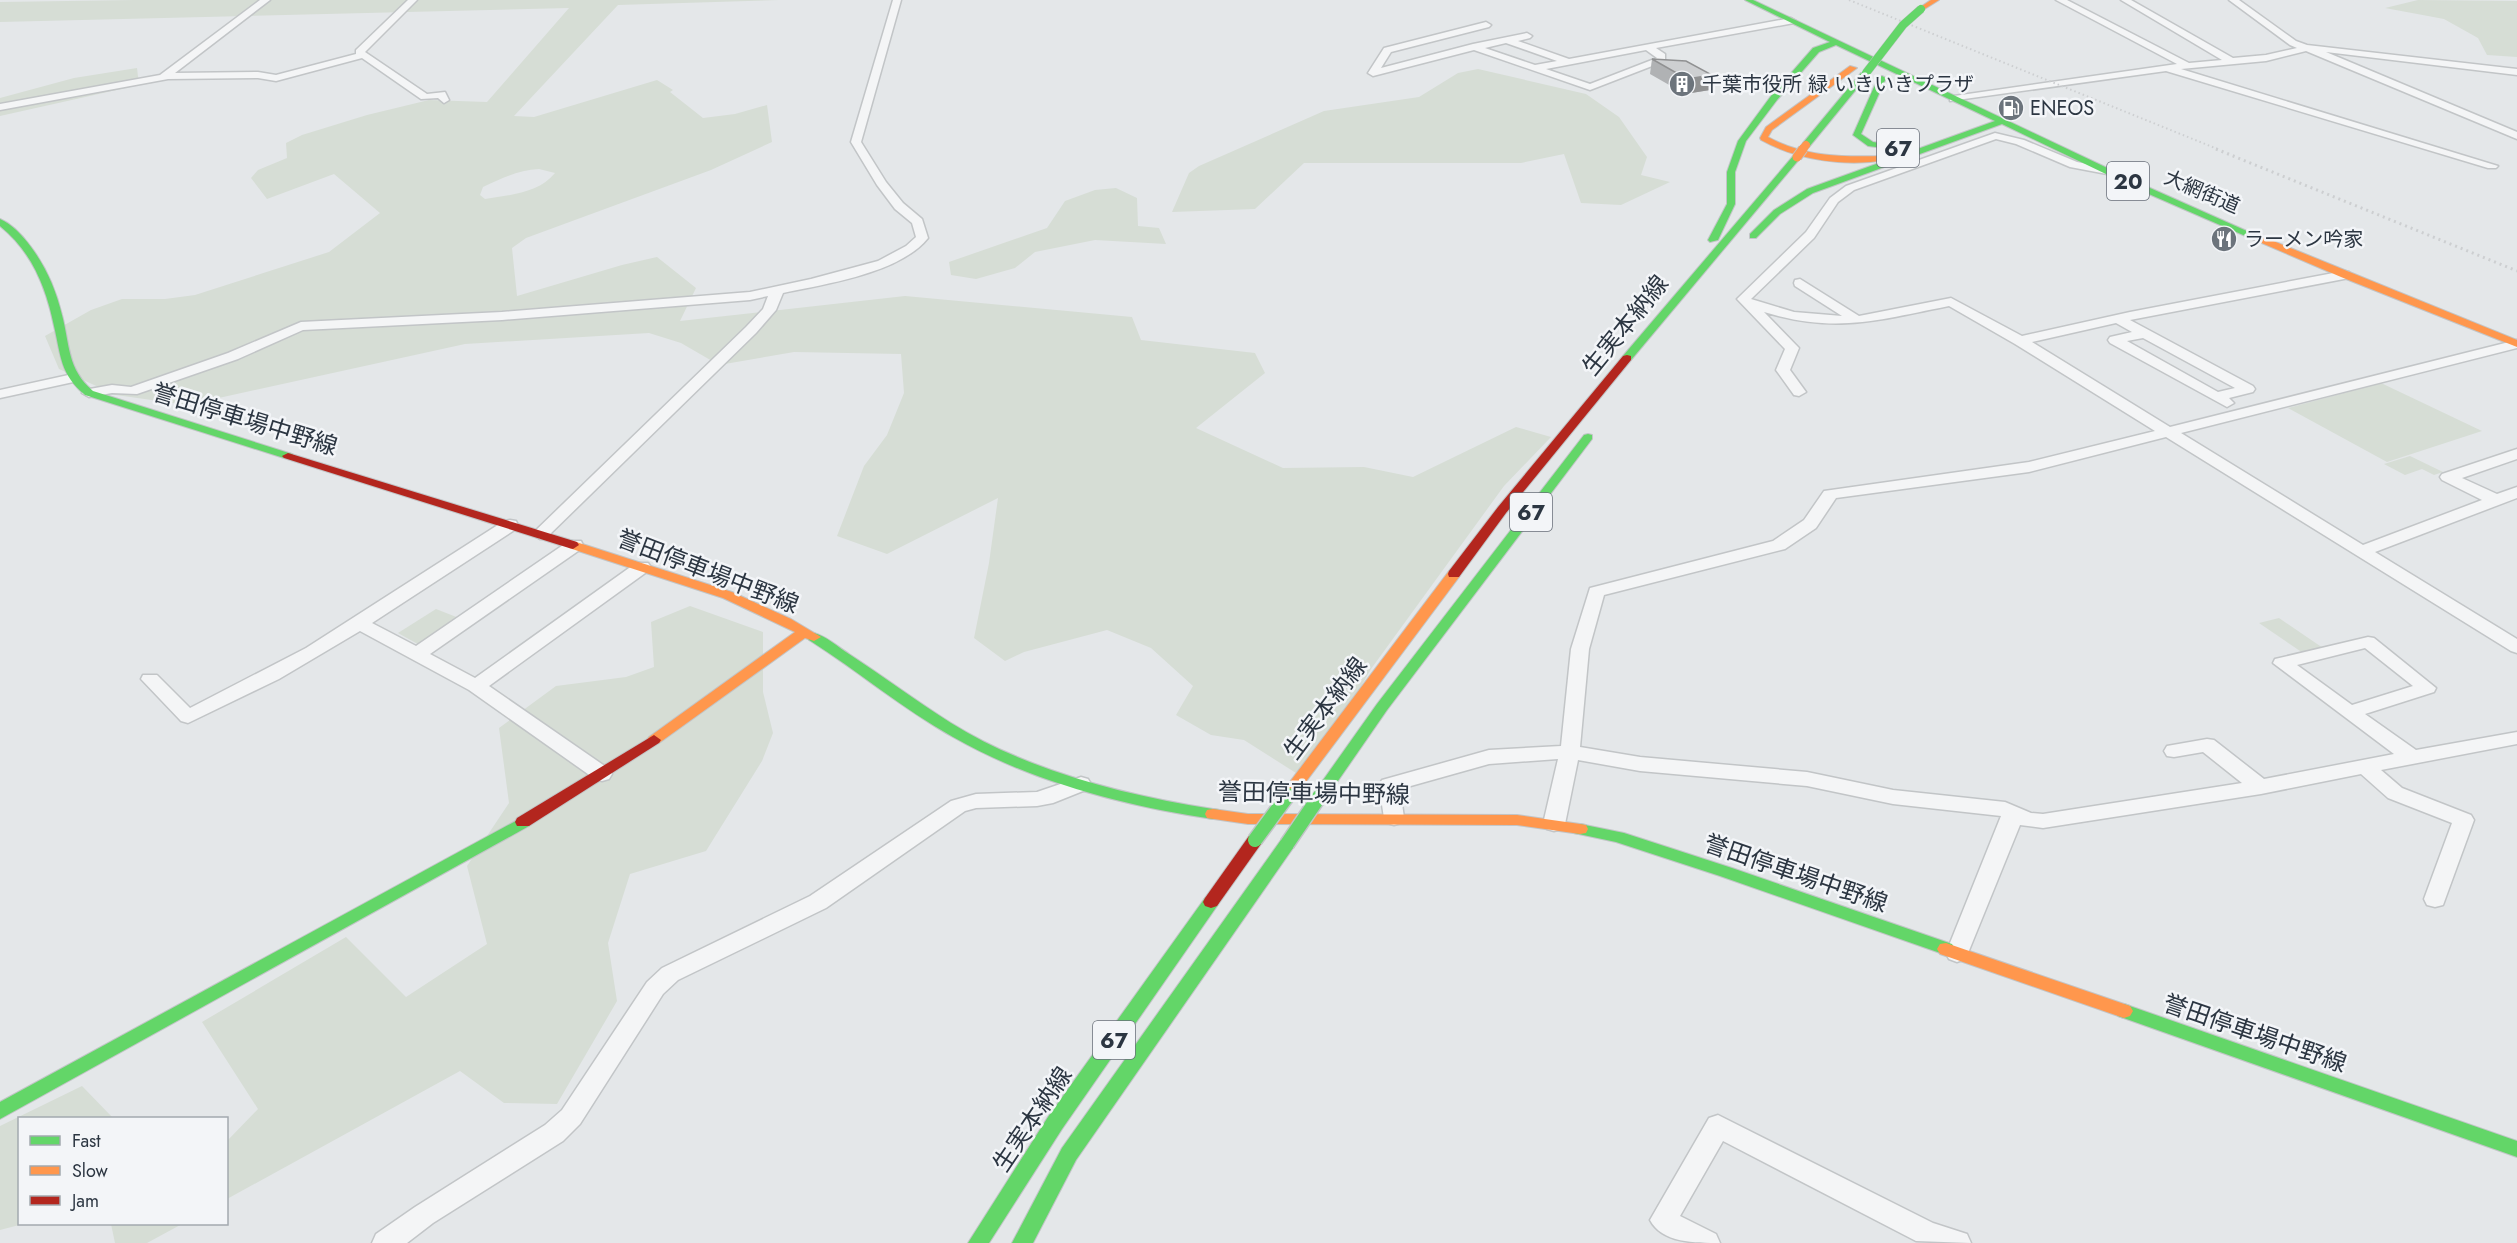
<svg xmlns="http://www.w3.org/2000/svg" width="2517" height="1243" font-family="Jost,'Noto Sans JP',sans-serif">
  <rect width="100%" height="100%" fill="#e4e7e9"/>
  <g fill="#d6ddd5" fill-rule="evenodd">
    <path d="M 134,0 L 779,0 L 618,5 L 514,116 L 534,117 L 657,80 L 673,90 L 670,92 L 703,118 L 735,114 L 767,105 L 772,142 L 711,170 L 526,238 L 512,248 L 517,296 L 622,265 L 657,257 L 696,288 L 680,321 L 905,296 L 1132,317 L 1141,340 L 1255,353 L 1265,373 L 1196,428 L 1283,468 L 1364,467 L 1413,477 L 1516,427 L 1551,437 L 1504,486 L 1371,669 L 1307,780 L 1244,740 L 1211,735 L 1176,715 L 1193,686 L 1151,648 L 1107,630 L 1024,652 L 1005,661 L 974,638 L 989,563 L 998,498 L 887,554 L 837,536 L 864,466 L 887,435 L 904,393 L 901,354 L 794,352 L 719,365 L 681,343 L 649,333 L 465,344 L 187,405 L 116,395 L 59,369 L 45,336 L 91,310 L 122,299 L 165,299 L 195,295 L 329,252 L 380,213 L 334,174 L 267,199 L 251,178 L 258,170 L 287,158 L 286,143 L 302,135 L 367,115 L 429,100 L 487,102 L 569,8 L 0,22 L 0,2 ZM 539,169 L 555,173 C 539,193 510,195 485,199 L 480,195 L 483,187 C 502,178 519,170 539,169 Z"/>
    <path d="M 2418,0 L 2517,1 L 2517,57 L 2487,55 L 2478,38 L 2444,19 L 2385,8 Z"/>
    <path d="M 137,68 L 139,85 L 0,116 L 0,98 L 74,78 Z"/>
    <path d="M 1478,69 L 1586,94 L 1619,117 L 1647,157 L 1641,175 L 1670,182 L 1621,205 L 1581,203 L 1564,154 L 1521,163 L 1304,163 L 1255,209 L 1172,212 L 1189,173 L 1199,166 L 1324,111 L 1419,97 L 1458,73 Z"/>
    <path d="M 1116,188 L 1137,198 L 1138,226 L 1159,228 L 1166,244 L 1095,240 L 1035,252 L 1015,268 L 976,279 L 951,275 L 949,262 L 1047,228 L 1065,201 L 1095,190 Z"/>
    <path d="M 2381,383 L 2482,431 L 2387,462 L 2288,408 Z"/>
    <path d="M 2410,456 L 2443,472 L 2434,475 L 2422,469 L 2405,475 L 2384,464 Z"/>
    <path d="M 690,606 L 763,632 L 763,692 L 773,733 L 762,761 L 706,851 L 630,874 L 608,943 L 617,1001 L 557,1104 L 504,1103 L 460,1071 L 227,1199 L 227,1141 L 258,1109 L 202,1022 L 346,937 L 406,997 L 487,944 L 467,866 L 509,803 L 499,728 L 556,686 L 626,677 L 654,667 L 651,622 Z"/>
    <path d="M 436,609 L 464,620 L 423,647 L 398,633 Z"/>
    <path d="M 2279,618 L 2323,648 L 2303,653 L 2259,623 Z"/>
    <path d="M 82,1086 L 113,1118 L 20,1118 L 20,1224 L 23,1224 L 0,1230 L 0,1126 Z"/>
    <path d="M 111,1224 L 182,1224 L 147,1243 L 115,1243 Z"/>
  </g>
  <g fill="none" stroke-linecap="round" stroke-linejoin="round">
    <g stroke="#c2c5c7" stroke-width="3">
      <g id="street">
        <path d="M 260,0 L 270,0 L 175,73 L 258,72 L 276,75 L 356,54 L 356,50 L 408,0 L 417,0 L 365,52 L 427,94 L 445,92 L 449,100 L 444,103 L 438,98 L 421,99 L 362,58 L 276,81 L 258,78 L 168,79 L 0,110 L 0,104 L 160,75 Z"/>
        <path d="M 893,0 L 901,0 L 861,142 L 886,182 L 903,203 L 922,219 L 928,238 C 900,273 826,284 783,293 L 776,310 L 756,333 L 546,538 L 540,539 L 532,534 L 746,327 L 763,309 L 768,296 L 750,300 L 502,320 L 303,330 L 238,359 L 137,394 L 112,393 L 89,397 L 82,393 L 84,390 L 112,385 L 131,387 L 228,353 L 301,322 L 502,312 L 750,292 L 811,279 L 878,261 L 906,246 L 916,237 L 912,223 L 895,209 L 877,185 L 851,142 Z"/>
        <path d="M 2056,0 L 2067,0 L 2189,63 L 2222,60 L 2121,0 L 2131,0 L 2233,58 L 2266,55 L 2297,48 L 2290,45 L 2229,0 L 2239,0 L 2296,41 L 2307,45 L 2517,69 L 2517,75 L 2326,52 L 2517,132 L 2517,139 L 2306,51 L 2266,61 L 2181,69 L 2498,166 L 2496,168 L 2488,168 L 2166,71 L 1950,101 L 1950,97 L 1954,96 L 2177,64 Z"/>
        <path d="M 1791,18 L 1796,21 L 1794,23 L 1656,48 L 1665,54 L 1665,61 L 1590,90 L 1474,50 L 1373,76 L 1368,73 L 1384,48 L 1486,22 L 1491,25 L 1489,27 L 1391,52 L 1381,68 L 1473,44 L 1527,33 L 1532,36 L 1530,38 L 1518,41 L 1569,59 ZM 1506,43 L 1557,61 L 1535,65 L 1485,48 ZM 1646,50 L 1657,58 L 1590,84 L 1546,69 Z"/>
        <path d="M 1995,133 L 2024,140 L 2077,162 L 2107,168 L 2113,171 L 2107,174 L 2070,167 L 2016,144 L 1996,139 L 1854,190 L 1838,202 L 1814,238 L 1751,299 L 1794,312 L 1842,316 L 1795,286 L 1794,283 L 1795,280 L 1800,279 L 1859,316 L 1951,298 L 2022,336 L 2130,312 L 2344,271 L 2349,272 L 2350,275 L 2349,278 L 2344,279 L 2130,320 L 2253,386 L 2255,389 L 2253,392 L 2229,398 L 2234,403 L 2227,407 L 2110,343 L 2108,340 L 2110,337 L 2132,332 L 2116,323 L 2032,342 L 2170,427 L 2517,340 L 2517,348 L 2181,433 L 2363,545 L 2482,500 L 2442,480 L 2440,477 L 2442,474 L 2517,449 L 2517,459 L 2462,478 L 2497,494 L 2517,487 L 2517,498 L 2375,552 L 2517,639 L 2517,653 L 2511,651 L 2166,437 L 2029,472 L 1836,498 L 1816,528 L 1785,549 L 1604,595 L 1589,649 L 1580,747 L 1640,757 L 1807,772 L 1893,790 L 2005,802 L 2031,813 L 2043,814 L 2242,783 L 2203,752 L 2174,757 L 2167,756 L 2164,751 L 2167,746 L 2207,739 L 2214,740 L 2264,779 L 2394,754 L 2273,663 L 2275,659 L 2368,637 L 2374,638 L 2436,688 L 2434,692 L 2365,714 L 2416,750 L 2517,732 L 2517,744 L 2381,770 L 2402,788 L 2471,815 L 2474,820 L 2443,905 L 2435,907 L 2427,905 L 2424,899 L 2452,823 L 2388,798 L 2361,774 L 2261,794 L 2043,828 L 2020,825 L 1968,953 L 1965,959 L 1957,962 L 1949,959 L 1946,953 L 2001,816 L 1893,804 L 1807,786 L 1640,771 L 1578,760 L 1565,824 L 1561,829 L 1554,831 L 1547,829 L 1543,824 L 1558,759 L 1489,764 L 1400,789 L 1404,818 L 1401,823 L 1394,825 L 1387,823 L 1384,818 L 1379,785 L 1382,780 L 1489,750 L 1561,746 L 1571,649 L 1590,588 L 1773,541 L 1804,520 L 1824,491 L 2029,462 L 2155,431 L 2015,344 L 1949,306 C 1878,320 1836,334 1764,312 L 1799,348 L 1790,370 L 1806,392 L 1799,396 L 1794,395 L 1776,370 L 1785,349 L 1737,299 L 1806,232 L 1830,198 L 1846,186 ZM 2143,338 L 2235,388 L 2218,392 L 2127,341 ZM 2365,648 L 2413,686 L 2352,705 L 2297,665 Z"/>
        <path d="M 73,374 L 78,375 L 80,378 L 78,381 L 0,398 L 0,390 Z"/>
        <path d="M 510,520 L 516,521 L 518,525 L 516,529 L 372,623 L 416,646 L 569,541 L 581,541 L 583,545 L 581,549 L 430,654 L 475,678 L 636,563 L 648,563 L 651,567 L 648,571 L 489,686 L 609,769 L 612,774 L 609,779 L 602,781 L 595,779 L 469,690 L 360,631 L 279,679 L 188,723 L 181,721 L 141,679 L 143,675 L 157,675 L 190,708 L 306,648 L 504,521 Z"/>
        <path d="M 1081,777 L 1088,779 L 1091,784 L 1088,789 L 1053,803 L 1037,806 L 976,808 L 965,811 L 826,908 L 678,980 L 663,994 L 580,1124 L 563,1141 L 433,1223 L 407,1243 L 372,1243 L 376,1234 L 415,1207 L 545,1125 L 562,1110 L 647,982 L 662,968 L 810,896 L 951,801 L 976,794 L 1037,792 Z"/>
        <path d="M 1718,1115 L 1933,1223 L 1967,1234 L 1971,1243 L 1916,1241 L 1723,1141 L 1680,1216 L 1716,1234 L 1720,1243 C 1695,1243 1662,1243 1650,1220 L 1709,1118 Z"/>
      </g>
    </g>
    <g stroke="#c2c5c7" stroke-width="2">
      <g id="fast">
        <path d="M 1745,0 L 1753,0 L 2141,184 L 2258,236 L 2250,238 L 2135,188 L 2002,124 L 1813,193 L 1780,214 L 1756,238 L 1750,238 L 1750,234 L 1774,210 L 1807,189 L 1995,121 L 1836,45 L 1819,52 L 1777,100 L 1746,141 L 1735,172 L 1735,204 L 1718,240 L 1710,242 L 1708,240 L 1727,204 L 1727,172 L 1738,141 L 1771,96 L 1813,48 L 1830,42 Z"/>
        <path d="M 1861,73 L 1868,75 L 1809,147 L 1803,147 L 1803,143 Z"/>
        <path d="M 1882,76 L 1886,78 L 1861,134 L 1873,142 L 1902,146 L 1902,150 L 1899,150 L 1868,146 L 1853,135 L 1878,78 Z"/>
        <path d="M 1794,155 L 1801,157 L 1631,360 L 1623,360 L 1623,356 Z"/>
        <path d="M 0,219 C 12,224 23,236 31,247 C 46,267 56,290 62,315 C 70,345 67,369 93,391 L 292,454 L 294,456 L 292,458 L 284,458 L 85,395 C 60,374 61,356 54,326 C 46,287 32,252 0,226 Z"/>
        <path d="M 1588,434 L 1592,435 L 1592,439 L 1387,710 L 1324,801 L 1314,801 L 1311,797 L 1314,793 L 1377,704 L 1584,435 Z"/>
        <path d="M 814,633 C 826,636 838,647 849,654 C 883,676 916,701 951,723 C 1028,771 1124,795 1213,809 L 1219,810 L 1221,814 L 1219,818 L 1213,819 C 1124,806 1032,782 953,737 C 903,709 858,671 809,640 L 807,637 Z"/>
        <path d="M 523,817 L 529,818 L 531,822 L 529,826 L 0,1119 L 0,1102 Z"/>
        <path d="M 1580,824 L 1624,833 L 1732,868 L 1952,944 L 1955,949 L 1952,954 L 1946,955 L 1720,876 L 1616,842 L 1574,833 L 1572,829 L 1574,825 Z"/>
        <path d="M 1287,838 L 1293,840 L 1295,844 L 1293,848 L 1076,1160 L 1033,1243 L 1012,1243 L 1062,1148 L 1281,840 Z"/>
        <path d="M 1211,896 L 1217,898 L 1219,902 L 1217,906 L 1062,1129 L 989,1243 L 968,1243 L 1048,1117 L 1205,898 Z"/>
        <path d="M 2124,1004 L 2517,1141 L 2517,1157 L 2118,1016 L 2115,1011 L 2118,1006 Z"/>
      </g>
    </g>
    <g stroke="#c2c5c7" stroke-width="2">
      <g id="slow">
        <path d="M 1931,0 L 1939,0 L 1923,10 L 1919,10 L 1919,8 Z"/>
        <path d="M 1850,66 L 1857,68 L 1772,130 L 1768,137 C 1804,157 1843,157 1883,156 L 1886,156 L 1886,160 C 1845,167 1797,160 1761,140 L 1760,138 L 1766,127 Z"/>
        <path d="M 2250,234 L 2256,234 L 2517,340 L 2517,347 L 2341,277 L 2250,238 Z"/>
        <path d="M 573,541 L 732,592 L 791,619 L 821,637 L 814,641 L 805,638 L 659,743 L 649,743 L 647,740 L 649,737 L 795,632 L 723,598 L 569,548 L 567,545 Z"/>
        <path d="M 1454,570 L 1459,571 L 1460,574 L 1459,577 L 1293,799 L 1283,799 L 1280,795 L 1283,791 L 1449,571 Z"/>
        <path d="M 1213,809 L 1248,814 L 1517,815 L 1580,824 L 1586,825 L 1588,829 L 1586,833 L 1580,834 L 1517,825 L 1248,824 L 1207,818 L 1205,814 L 1207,810 Z"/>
        <path d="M 1946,943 L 2130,1006 L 2133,1011 L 2130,1016 L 2124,1018 L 1940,954 L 1937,949 L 1940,944 Z"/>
      </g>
    </g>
    <g stroke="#c2c5c7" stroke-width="2">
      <g id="jam">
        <path d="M 1627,355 L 1631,356 L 1631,360 L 1506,513 L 1459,577 L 1449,577 L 1448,574 L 1449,571 L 1498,507 L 1623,356 Z"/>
        <path d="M 288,453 L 577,542 L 579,545 L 573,549 L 569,548 L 284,458 L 282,456 Z"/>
        <path d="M 654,735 L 661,740 L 659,743 L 529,826 L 517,826 L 515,822 L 517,818 Z"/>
        <path d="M 1255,834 L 1261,836 L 1263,840 L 1261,844 L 1217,906 L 1211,908 L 1205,906 L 1203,902 L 1205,898 L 1249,836 Z"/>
      </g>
    </g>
    <use href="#street" fill="#f4f5f6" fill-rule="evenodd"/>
    <use href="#fast" fill="#63d668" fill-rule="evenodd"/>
    <use href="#slow" fill="#ff974d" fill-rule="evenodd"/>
    <use href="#jam" fill="#b3261e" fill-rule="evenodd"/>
    <path stroke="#cdcfd1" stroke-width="2" stroke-dasharray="1.5 3" stroke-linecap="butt" d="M 1849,0 L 2220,150"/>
    <path stroke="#cdcfd1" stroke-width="3" stroke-dasharray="2 4" stroke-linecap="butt" d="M 2216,149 L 2517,271"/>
    <g stroke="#c1c4c6" stroke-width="9" stroke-linecap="butt">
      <path id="fast-bridge-far1" d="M 1866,73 L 1903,25 L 1921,9"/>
    </g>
    <g stroke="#c1c4c6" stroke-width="17" stroke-linecap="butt">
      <g id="fast-bridge">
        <path d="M 1255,840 L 1288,795"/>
        <path d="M 1287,844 L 1319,797"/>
      </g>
    </g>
    <g stroke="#c1c4c6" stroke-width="9" stroke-linecap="butt">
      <path id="slow-bridge-far1" d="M 1802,150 L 1806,145"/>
    </g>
    <g stroke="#c1c4c6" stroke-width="11" stroke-linecap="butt">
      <path id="slow-bridge" d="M 1797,157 L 1803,149"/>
    </g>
    <use href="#fast-bridge-far1" stroke="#63d668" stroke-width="8"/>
    <use href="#fast-bridge" stroke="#63d668" stroke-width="14"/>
    <use href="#slow-bridge-far1" stroke="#ff974d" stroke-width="8"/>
    <use href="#slow-bridge" stroke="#ff974d" stroke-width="9"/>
  </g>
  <path fill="#b0b2b4" d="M 1652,59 L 1710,90 L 1685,94 L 1650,74 Z"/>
  <path fill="#909192" d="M 1712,75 L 1710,90 L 1685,94 L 1687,79 Z"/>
  <path fill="#cdcfd1" stroke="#909192" stroke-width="1.5" d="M 1652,59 L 1686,61 L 1712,75 L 1687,79 Z"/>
  <defs>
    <g id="building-disc" transform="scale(1.35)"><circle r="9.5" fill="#6c747c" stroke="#f3f5f8"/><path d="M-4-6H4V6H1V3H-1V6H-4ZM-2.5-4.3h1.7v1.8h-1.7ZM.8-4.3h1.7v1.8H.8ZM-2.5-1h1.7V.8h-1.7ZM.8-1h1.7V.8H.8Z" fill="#fff"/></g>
    <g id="fuel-disc" transform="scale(1.35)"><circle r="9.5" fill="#6c747c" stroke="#f3f5f8"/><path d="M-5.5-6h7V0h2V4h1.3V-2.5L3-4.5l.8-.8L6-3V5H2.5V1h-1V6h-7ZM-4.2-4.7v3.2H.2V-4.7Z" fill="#fff"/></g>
    <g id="restaurant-disc" transform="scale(1.35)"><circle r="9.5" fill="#6c747c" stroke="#f3f5f8"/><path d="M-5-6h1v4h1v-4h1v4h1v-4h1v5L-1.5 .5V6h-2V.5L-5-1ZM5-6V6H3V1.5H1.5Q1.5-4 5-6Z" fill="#fff"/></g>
  </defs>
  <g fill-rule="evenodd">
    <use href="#building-disc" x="1682" y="84"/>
    <use href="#fuel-disc" x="2011" y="108"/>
    <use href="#restaurant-disc" x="2224" y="239"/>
  </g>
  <g text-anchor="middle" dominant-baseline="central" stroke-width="5" stroke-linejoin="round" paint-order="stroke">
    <g font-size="20" fill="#2c3642" stroke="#f3f5f8" text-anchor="start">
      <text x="1702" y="84">千葉市役所 緑 いきいきプラザ</text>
      <text x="2030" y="108">ENEOS</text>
      <text x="2244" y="239">ラーメン吟家</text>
    </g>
    <g font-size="20" fill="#2c3642" stroke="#f3f5f8">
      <text transform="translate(2202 192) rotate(23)">大網街道</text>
    </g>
    <g fill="#f3f5f8" stroke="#686f79" stroke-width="1.5">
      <rect x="1877" y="129" width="42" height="38" rx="4.5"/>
      <rect x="2107" y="162" width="42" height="38" rx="4.5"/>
      <rect x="1510" y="493" width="42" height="38" rx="4.5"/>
      <rect x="1093" y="1021" width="42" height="38" rx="4.5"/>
    </g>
    <g font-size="22" font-weight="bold" fill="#2c3642">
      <text x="1898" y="148">67</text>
      <text x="2128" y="181">20</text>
      <text x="1531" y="512">67</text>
      <text x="1114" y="1040">67</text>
    </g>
    <g font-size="24" fill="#2c3642" stroke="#f3f5f8">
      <text transform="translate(1625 325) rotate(-51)">生実本納線</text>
      <text transform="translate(245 419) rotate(17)">誉田停車場中野線</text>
      <text transform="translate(708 571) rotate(21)">誉田停車場中野線</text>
      <text transform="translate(1325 708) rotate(-53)">生実本納線</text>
      <text transform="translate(1314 793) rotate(1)">誉田停車場中野線</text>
      <text transform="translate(1796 873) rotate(19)">誉田停車場中野線</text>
      <text transform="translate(2255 1033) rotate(19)">誉田停車場中野線</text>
      <text transform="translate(1032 1119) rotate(-56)">生実本納線</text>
    </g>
  </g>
  <rect x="18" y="1117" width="210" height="108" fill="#f3f5f8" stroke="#a3a9af" stroke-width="1.5"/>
  <rect x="30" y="1136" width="30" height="9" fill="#63d668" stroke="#a3a9af" stroke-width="1.5"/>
  <text x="72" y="1147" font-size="18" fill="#2c3642">Fast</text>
  <rect x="30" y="1166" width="30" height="9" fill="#ff974d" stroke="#a3a9af" stroke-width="1.5"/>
  <text x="72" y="1177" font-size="18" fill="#2c3642">Slow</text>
  <rect x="30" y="1196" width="30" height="9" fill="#b3261e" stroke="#a3a9af" stroke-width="1.5"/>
  <text x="72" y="1207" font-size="18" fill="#2c3642">Jam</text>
</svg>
